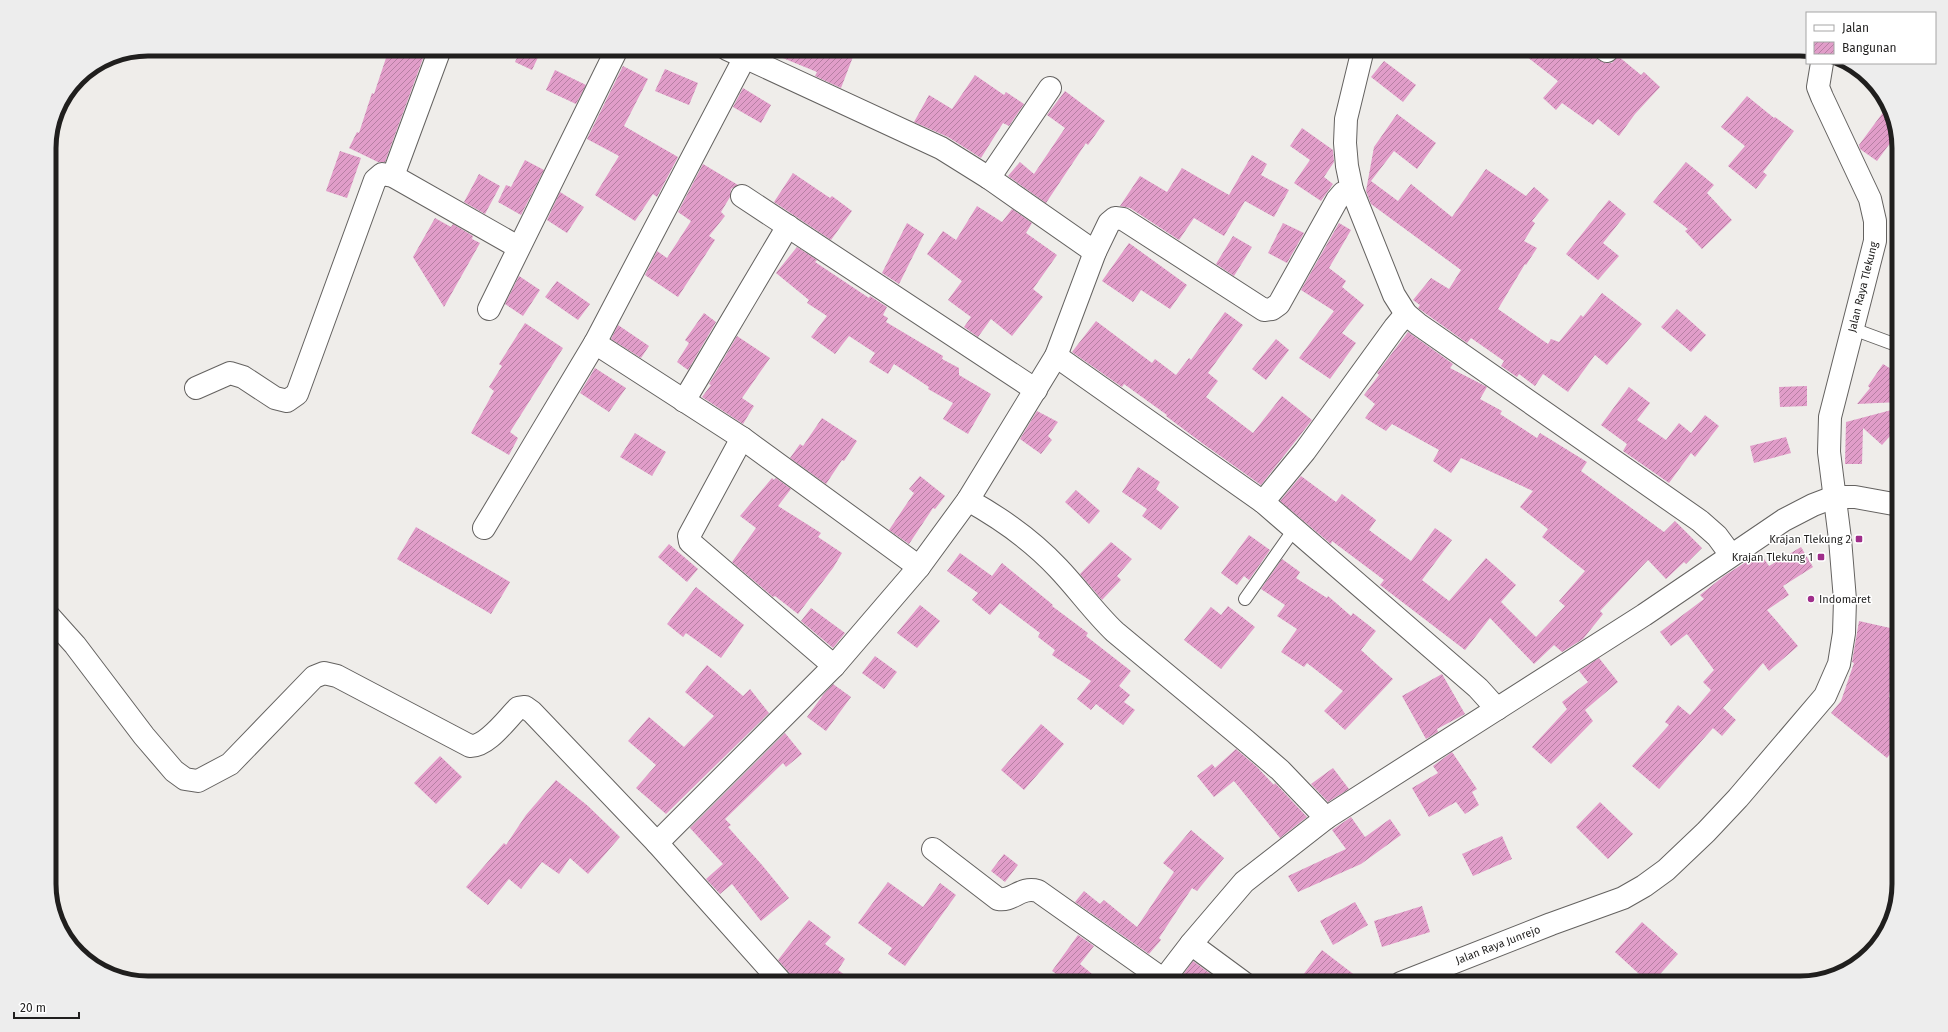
<svg xmlns="http://www.w3.org/2000/svg" width="1948" height="1032" font-family="'Fira Sans',sans-serif">
  <defs>
    <pattern id="building-hatch" width="6" height="6" patternUnits="userSpaceOnUse"><rect width="6" height="6" fill="#e19dc9"/><path d="M-1 1l2-2M0 6l6-6M5 7l2-2" fill="none" stroke="#b67fa3"/></pattern>
  </defs>
  <rect width="100%" height="100%" fill="#efedea"/>
  <g fill="url(#building-hatch)">
    <path d="M 389,49 L 414,49 L 425,53 L 385,162 L 378,162 L 349,148 L 357,132 L 359,133 L 372,93 L 374,94 Z"/>
    <path d="M 521,49 L 542,49 L 532,70 L 515,62 Z"/>
    <path d="M 761,49 L 856,49 L 841,88 L 815,76 L 817,72 Z"/>
    <path d="M 1517,49 L 1592,49 L 1593,55 L 1597,59 L 1606,63 L 1612,63 L 1618,56 L 1641,75 L 1644,72 L 1660,87 L 1635,114 L 1619,136 L 1598,119 L 1593,125 L 1562,103 L 1556,110 L 1543,98 L 1558,81 Z"/>
    <path d="M 1384,61 L 1416,85 L 1403,102 L 1371,77 Z"/>
    <path d="M 623,66 L 648,79 L 624,126 L 678,157 L 657,197 L 653,194 L 635,221 L 595,195 L 619,156 L 587,139 Z"/>
    <path d="M 665,69 L 698,83 L 689,105 L 655,91 Z"/>
    <path d="M 555,70 L 586,85 L 576,104 L 546,90 Z"/>
    <path d="M 975,75 L 1004,95 L 1006,92 L 1024,104 L 1009,126 L 1003,123 L 981,158 L 948,137 L 914,122 L 929,95 L 952,109 Z"/>
    <path d="M 743,88 L 771,105 L 761,123 L 733,107 Z"/>
    <path d="M 1065,91 L 1105,121 L 1088,145 L 1086,143 L 1046,203 L 1008,176 L 1020,162 L 1034,174 L 1065,128 L 1047,115 Z"/>
    <path d="M 1747,96 L 1774,118 L 1775,117 L 1794,131 L 1763,172 L 1767,175 L 1756,189 L 1728,166 L 1745,146 L 1721,127 Z"/>
    <path d="M 1887,107 L 1896,135 L 1877,161 L 1860,149 L 1859,145 Z"/>
    <path d="M 1397,114 L 1436,143 L 1417,169 L 1394,151 L 1371,181 L 1398,201 L 1411,184 L 1452,217 L 1486,169 L 1526,196 L 1534,187 L 1549,200 L 1532,221 L 1535,223 L 1524,241 L 1537,248 L 1526,265 L 1525,264 L 1498,309 L 1548,344 L 1551,339 L 1559,342 L 1581,315 L 1583,317 L 1602,293 L 1642,324 L 1607,365 L 1595,355 L 1568,392 L 1543,374 L 1535,386 L 1519,374 L 1517,377 L 1501,366 L 1504,361 L 1471,338 L 1467,343 L 1418,308 L 1420,305 L 1413,300 L 1431,278 L 1449,289 L 1461,270 L 1371,204 L 1366,191 L 1374,147 Z"/>
    <path d="M 1302,128 L 1333,150 L 1334,162 L 1324,177 L 1333,184 L 1321,201 L 1294,183 L 1310,160 L 1290,146 Z"/>
    <path d="M 340,151 L 361,158 L 347,198 L 326,191 Z"/>
    <path d="M 1252,155 L 1267,164 L 1261,175 L 1289,190 L 1274,217 L 1245,201 L 1224,236 L 1194,218 L 1179,240 L 1130,208 L 1120,206 L 1140,176 L 1167,192 L 1182,168 L 1229,195 Z"/>
    <path d="M 525,160 L 544,170 L 521,215 L 498,202 L 506,185 L 511,187 Z"/>
    <path d="M 1686,162 L 1714,185 L 1707,193 L 1732,220 L 1702,249 L 1685,231 L 1688,229 L 1653,202 Z"/>
    <path d="M 703,164 L 738,185 L 731,189 L 730,197 L 721,212 L 725,216 L 709,236 L 715,240 L 678,297 L 645,275 L 657,251 L 667,258 L 691,221 L 678,212 Z"/>
    <path d="M 793,173 L 830,198 L 832,196 L 852,211 L 831,240 L 774,202 Z"/>
    <path d="M 479,174 L 500,186 L 485,214 L 464,202 Z"/>
    <path d="M 560,192 L 584,207 L 567,233 L 547,220 Z"/>
    <path d="M 1609,200 L 1626,214 L 1603,243 L 1619,256 L 1598,280 L 1566,254 Z"/>
    <path d="M 977,206 L 1002,222 L 1012,209 L 1032,223 L 1026,233 L 1057,255 L 1033,289 L 1043,297 L 1012,336 L 991,319 L 978,337 L 964,327 L 971,317 L 948,300 L 962,281 L 927,254 L 943,231 L 956,240 Z"/>
    <path d="M 435,218 L 451,227 L 453,224 L 473,236 L 472,239 L 480,243 L 444,307 L 413,257 Z"/>
    <path d="M 907,223 L 924,234 L 899,284 L 882,273 Z"/>
    <path d="M 1283,223 L 1304,233 L 1287,263 L 1268,253 Z"/>
    <path d="M 1339,223 L 1351,230 L 1329,268 L 1346,281 L 1342,287 L 1364,305 L 1342,333 L 1356,343 L 1330,379 L 1299,358 L 1334,311 L 1301,290 Z"/>
    <path d="M 1233,236 L 1252,247 L 1234,276 L 1216,264 Z"/>
    <path d="M 1129,243 L 1187,285 L 1170,309 L 1141,290 L 1133,302 L 1102,281 Z"/>
    <path d="M 797,247 L 817,260 L 815,262 L 869,298 L 870,296 L 887,307 L 883,315 L 888,318 L 886,322 L 943,356 L 942,359 L 959,368 L 959,375 L 991,394 L 968,434 L 943,419 L 953,403 L 928,389 L 929,387 L 894,364 L 888,374 L 869,362 L 875,353 L 849,336 L 835,354 L 811,337 L 827,316 L 807,303 L 809,300 L 776,273 Z"/>
    <path d="M 519,276 L 540,290 L 523,316 L 505,304 Z"/>
    <path d="M 557,281 L 590,304 L 578,320 L 545,297 Z"/>
    <path d="M 1677,309 L 1706,335 L 1691,352 L 1661,327 Z"/>
    <path d="M 1225,312 L 1243,325 L 1208,373 L 1218,381 L 1206,397 L 1253,433 L 1282,396 L 1312,420 L 1261,485 L 1202,443 L 1166,416 L 1167,415 L 1124,384 L 1122,387 L 1072,352 L 1096,321 L 1152,363 L 1155,359 L 1176,375 L 1189,358 L 1191,360 Z"/>
    <path d="M 704,313 L 716,322 L 688,370 L 677,362 L 689,343 L 685,340 Z"/>
    <path d="M 525,323 L 563,348 L 510,432 L 518,438 L 509,455 L 471,433 L 494,391 L 489,387 L 502,366 L 499,364 Z"/>
    <path d="M 618,325 L 649,346 L 641,358 L 611,339 Z"/>
    <path d="M 1408,332 L 1453,364 L 1450,368 L 1487,387 L 1480,399 L 1502,411 L 1500,414 L 1537,438 L 1540,433 L 1587,462 L 1581,471 L 1664,532 L 1675,521 L 1702,548 L 1686,564 L 1684,562 L 1666,579 L 1648,560 L 1600,611 L 1603,614 L 1583,639 L 1562,652 L 1554,645 L 1534,664 L 1490,618 L 1465,650 L 1380,585 L 1384,580 L 1332,541 L 1331,544 L 1280,501 L 1301,476 L 1336,502 L 1342,494 L 1376,520 L 1369,530 L 1411,561 L 1435,528 L 1452,540 L 1422,580 L 1449,601 L 1486,558 L 1516,585 L 1501,602 L 1536,637 L 1565,606 L 1559,601 L 1585,571 L 1542,537 L 1548,529 L 1520,507 L 1533,491 L 1461,458 L 1451,473 L 1433,461 L 1439,450 L 1392,424 L 1386,431 L 1365,418 L 1375,404 L 1364,395 L 1379,375 L 1377,373 Z"/>
    <path d="M 737,336 L 770,358 L 742,398 L 754,406 L 743,424 L 702,397 L 711,385 L 709,384 Z"/>
    <path d="M 1276,339 L 1289,350 L 1266,380 L 1252,369 Z"/>
    <path d="M 1883,364 L 1899,374 L 1899,402 L 1857,404 L 1870,388 L 1868,386 Z"/>
    <path d="M 595,368 L 626,388 L 609,412 L 580,393 Z"/>
    <path d="M 1807,386 L 1807,406 L 1780,407 L 1779,387 Z"/>
    <path d="M 1629,387 L 1650,403 L 1637,420 L 1666,440 L 1679,423 L 1691,433 L 1705,415 L 1719,426 L 1695,457 L 1691,453 L 1669,483 L 1623,451 L 1627,444 L 1601,425 Z"/>
    <path d="M 1899,408 L 1899,426 L 1882,445 L 1863,428 L 1862,464 L 1845,464 L 1846,422 Z"/>
    <path d="M 1037,411 L 1058,422 L 1048,436 L 1052,440 L 1041,454 L 1020,439 Z"/>
    <path d="M 822,418 L 857,441 L 844,461 L 842,460 L 826,484 L 790,458 L 800,444 L 803,446 Z"/>
    <path d="M 635,433 L 666,452 L 652,476 L 620,457 Z"/>
    <path d="M 1786,437 L 1791,453 L 1754,463 L 1750,446 Z"/>
    <path d="M 1138,467 L 1160,482 L 1156,489 L 1179,507 L 1161,530 L 1142,516 L 1147,509 L 1122,492 Z"/>
    <path d="M 920,476 L 945,496 L 935,509 L 933,508 L 909,544 L 889,530 L 914,493 L 909,489 Z"/>
    <path d="M 772,478 L 774,480 L 776,478 L 791,489 L 778,506 L 821,533 L 818,537 L 842,553 L 833,568 L 798,614 L 775,596 L 773,597 L 732,562 L 756,528 L 740,516 Z"/>
    <path d="M 1076,490 L 1100,511 L 1089,524 L 1065,502 Z"/>
    <path d="M 416,527 L 510,582 L 491,614 L 397,559 Z"/>
    <path d="M 1249,535 L 1270,550 L 1249,580 L 1244,576 L 1237,585 L 1221,573 Z"/>
    <path d="M 1111,542 L 1132,559 L 1117,576 L 1121,580 L 1102,600 L 1080,574 Z"/>
    <path d="M 669,544 L 698,569 L 687,582 L 658,557 Z"/>
    <path d="M 1801,547 L 1813,567 L 1783,586 L 1789,595 L 1767,610 L 1798,646 L 1769,671 L 1763,663 L 1723,708 L 1736,720 L 1722,736 L 1713,728 L 1659,789 L 1632,766 L 1669,725 L 1665,722 L 1678,705 L 1690,715 L 1711,690 L 1703,682 L 1714,670 L 1687,634 L 1671,646 L 1660,632 L 1704,599 L 1700,595 L 1724,576 L 1760,553 L 1769,566 Z"/>
    <path d="M 960,553 L 992,576 L 1002,563 L 1053,605 L 1052,606 L 1088,633 L 1086,636 L 1131,671 L 1119,686 L 1130,695 L 1124,702 L 1135,710 L 1123,725 L 1096,704 L 1091,710 L 1077,699 L 1091,681 L 1052,655 L 1055,650 L 1038,637 L 1040,633 L 1000,603 L 990,615 L 972,600 L 978,593 L 947,571 Z"/>
    <path d="M 1282,559 L 1300,572 L 1296,578 L 1327,598 L 1328,596 L 1351,616 L 1353,613 L 1376,631 L 1361,650 L 1393,679 L 1345,730 L 1324,711 L 1343,691 L 1307,663 L 1304,667 L 1281,652 L 1297,629 L 1277,616 L 1285,605 L 1261,589 Z"/>
    <path d="M 696,587 L 744,625 L 721,658 L 686,633 L 683,637 L 667,624 Z"/>
    <path d="M 920,605 L 940,621 L 917,648 L 897,633 Z"/>
    <path d="M 1228,606 L 1255,627 L 1221,669 L 1184,640 L 1211,607 L 1221,615 Z"/>
    <path d="M 811,608 L 845,633 L 833,648 L 801,621 Z"/>
    <path d="M 1859,621 L 1899,630 L 1899,651 L 1897,650 L 1889,697 L 1899,704 L 1899,742 L 1887,758 L 1831,713 L 1841,701 L 1854,663 L 1852,662 Z"/>
    <path d="M 875,656 L 897,672 L 884,689 L 862,673 Z"/>
    <path d="M 1599,658 L 1618,682 L 1585,710 L 1593,721 L 1551,764 L 1532,747 L 1567,709 L 1562,702 L 1588,682 L 1579,671 Z"/>
    <path d="M 707,665 L 743,696 L 750,689 L 769,713 L 666,814 L 636,788 L 656,765 L 628,741 L 649,717 L 684,747 L 714,716 L 685,692 Z"/>
    <path d="M 1442,674 L 1465,714 L 1437,729 L 1438,732 L 1426,739 L 1402,696 Z"/>
    <path d="M 833,684 L 851,697 L 826,731 L 807,717 L 823,695 Z"/>
    <path d="M 1041,724 L 1064,744 L 1024,790 L 1001,770 Z"/>
    <path d="M 785,733 L 802,754 L 786,767 L 783,763 L 725,819 L 731,825 L 728,827 L 762,865 L 789,898 L 761,921 L 732,884 L 720,894 L 706,879 L 723,864 L 690,828 Z"/>
    <path d="M 1236,749 L 1257,767 L 1274,785 L 1275,783 L 1307,817 L 1280,838 L 1234,781 L 1214,797 L 1197,776 L 1212,764 L 1215,768 Z"/>
    <path d="M 1452,752 L 1477,789 L 1472,792 L 1479,805 L 1465,814 L 1456,802 L 1429,817 L 1412,788 L 1438,773 L 1433,766 Z"/>
    <path d="M 440,756 L 462,777 L 436,804 L 414,783 Z"/>
    <path d="M 1333,768 L 1349,789 L 1328,802 L 1311,784 Z"/>
    <path d="M 556,780 L 588,806 L 620,837 L 588,874 L 570,858 L 559,874 L 542,862 L 521,889 L 509,879 L 488,905 L 466,887 L 504,843 L 506,845 L 526,815 Z"/>
    <path d="M 1600,802 L 1633,834 L 1608,859 L 1576,827 Z"/>
    <path d="M 1351,817 L 1365,837 L 1390,819 L 1401,835 L 1361,864 L 1298,892 L 1288,876 L 1346,849 L 1332,830 Z"/>
    <path d="M 1191,830 L 1224,858 L 1197,891 L 1192,888 L 1159,938 L 1161,940 L 1149,954 L 1075,902 L 1084,891 L 1100,904 L 1104,900 L 1137,927 L 1174,872 L 1163,863 Z"/>
    <path d="M 1502,836 L 1512,859 L 1473,876 L 1462,854 Z"/>
    <path d="M 1004,854 L 1018,865 L 1005,882 L 991,871 Z"/>
    <path d="M 888,882 L 923,907 L 940,883 L 956,895 L 905,966 L 888,954 L 892,948 L 858,923 Z"/>
    <path d="M 1355,902 L 1368,925 L 1333,945 L 1320,921 Z"/>
    <path d="M 1422,906 L 1430,932 L 1382,947 L 1374,921 Z"/>
    <path d="M 809,920 L 831,937 L 825,944 L 845,959 L 838,970 L 856,983 L 801,983 L 792,976 L 778,960 Z"/>
    <path d="M 1642,922 L 1678,954 L 1652,983 L 1649,983 L 1615,952 Z"/>
    <path d="M 1078,935 L 1094,946 L 1080,964 L 1103,983 L 1069,983 L 1052,971 Z"/>
    <path d="M 1322,950 L 1365,983 L 1297,983 Z"/>
    <path d="M 1193,961 L 1223,983 L 1177,983 Z"/>
  </g>
  <g fill="none" stroke-linecap="round" stroke-linejoin="round">
    <g stroke="#646260" stroke-width="14">
      <g id="lane">
        <path d="M 1853,329 L 1899,346"/>
        <path d="M 1245,599 L 1295,528"/>
      </g>
    </g>
    <g stroke="#646260" stroke-width="24">
      <g id="street">
        <path d="M 727,49 L 941,148 L 989,178 L 1095,252"/>
        <path d="M 1363,49 L 1346,119 L 1345,143 L 1347,166 L 1352,190 L 1394,295 L 1406,314 L 1418,324 L 1700,521 L 1717,536 L 1731,555"/>
        <path d="M 1604,49 L 1607,51"/>
        <path d="M 393,176 L 440,49"/>
        <path d="M 989,178 L 1050,88"/>
        <path d="M 742,196 L 1036,390"/>
        <path d="M 489,309 L 617,49"/>
        <path d="M 595,343 L 742,438 L 919,567"/>
        <path d="M 1056,356 L 1263,502 L 1478,688 L 1497,709"/>
        <path d="M 196,388 L 230,373 L 243,377 L 275,398 L 287,401 L 297,394 L 375,180 L 382,174 L 393,176 L 518,247"/>
        <path d="M 684,401 L 788,226"/>
        <path d="M 742,438 L 689,536 L 690,542 L 834,666"/>
        <path d="M 968,500 C 1002,519 1031,539 1058,568 C 1078,589 1094,612 1115,632 L 1245,740 L 1280,770 L 1326,818"/>
        <path d="M 1263,502 L 1305,451 L 1395,327 L 1406,314"/>
        <path d="M 484,528 L 595,343 L 745,57"/>
        <path d="M 49,616 L 75,645 L 144,736 L 174,771 L 185,779 L 198,781 L 230,764 L 314,677 L 324,673 L 337,676 L 470,746 C 487,747 506,720 518,708 L 525,707 L 532,712 L 657,843 L 782,983"/>
        <path d="M 657,843 L 834,666 L 919,567 L 968,500 L 1056,356 L 1095,252 L 1109,223 L 1115,218 L 1123,219 L 1264,310 L 1272,309 L 1279,304 L 1337,200 L 1343,193 L 1352,190"/>
        <path d="M 933,849 L 998,899 C 1013,902 1020,886 1038,891 L 1164,980"/>
        <path d="M 1191,944 L 1244,983"/>
        <path d="M 1161,983 L 1191,944 L 1244,882 L 1326,818 L 1644,615 L 1784,520 L 1813,505 L 1834,497"/>
      </g>
    </g>
    <g stroke="#646260" stroke-width="24">
      <g id="secondary">
        <path d="M 1834,497 L 1855,497 L 1899,505"/>
        <path d="M 1401,983 L 1551,924 L 1623,898 L 1644,886 L 1666,870 L 1706,832 L 1738,798 L 1825,696 L 1839,664 L 1844,633 L 1845,600 L 1840,539 L 1829,452 L 1830,417 L 1875,241 L 1875,221 L 1870,199 L 1822,97 L 1818,87 L 1822,63"/>
      </g>
    </g>
    <use href="#lane" stroke="#fff" stroke-width="12"/>
    <use href="#street" stroke="#fff" stroke-width="22"/>
    <use href="#secondary" stroke="#fff" stroke-width="22"/>
  </g>
  <g fill="#9f2e8a" stroke="#fff" stroke-width="1.5">
    <rect x="1855" y="535" width="8" height="8" rx="2"/>
    <rect x="1817" y="553" width="8" height="8" rx="2"/>
    <circle cx="1811" cy="599" r="4"/>
  </g>
  <g text-anchor="middle" dominant-baseline="central" stroke-width="3" stroke-linejoin="round" paint-order="stroke">
    <g font-size="11" fill="#201f1e" stroke="#fff">
      <text transform="translate(1863 287) rotate(-76)">Jalan Raya Tlekung</text>
      <text transform="translate(1498 945) rotate(-21)">Jalan Raya Junrejo</text>
    </g>
    <g font-size="11" fill="#201f1e" stroke="#fff" text-anchor="end">
      <text x="1851" y="539">Krajan Tlekung 2</text>
      <text x="1813" y="557">Krajan Tlekung 1</text>
      <text x="1819" y="599" text-anchor="start">Indomaret</text>
    </g>
  </g>
  <path d="M0 0H1948V1032H0ZM148 56H1800A92 92 0 0 1 1892 148V884A92 92 0 0 1 1800 976H148A92 92 0 0 1 56 884V148A92 92 0 0 1 148 56Z" fill="#ededed" fill-rule="evenodd"/>
  <path fill="none" stroke="#201f1e" stroke-width="5" d="M148 56H1800A92 92 0 0 1 1892 148V884A92 92 0 0 1 1800 976H148A92 92 0 0 1 56 884V148A92 92 0 0 1 148 56Z"/>
  <rect x="1806" y="12" width="130" height="52" fill="#ffffff" stroke="#a6a5a5"/>
  <rect x="1814" y="25" width="20" height="6" fill="#ffffff" stroke="#a6a5a5"/>
  <text x="1842" y="32" font-size="12" fill="#201f1e">Jalan</text>
  <rect x="1814" y="42" width="20" height="12" fill="url(#building-hatch)" stroke="#a6a5a5"/>
  <text x="1842" y="52" font-size="12" fill="#201f1e">Bangunan</text>
  <path d="M14 1012v6h65v-6" fill="none" stroke="#201f1e" stroke-width="2"/>
  <text x="20" y="1012" font-size="12" fill="#201f1e" stroke="#ffffff" stroke-width="3" paint-order="stroke">20 m</text>
</svg>
